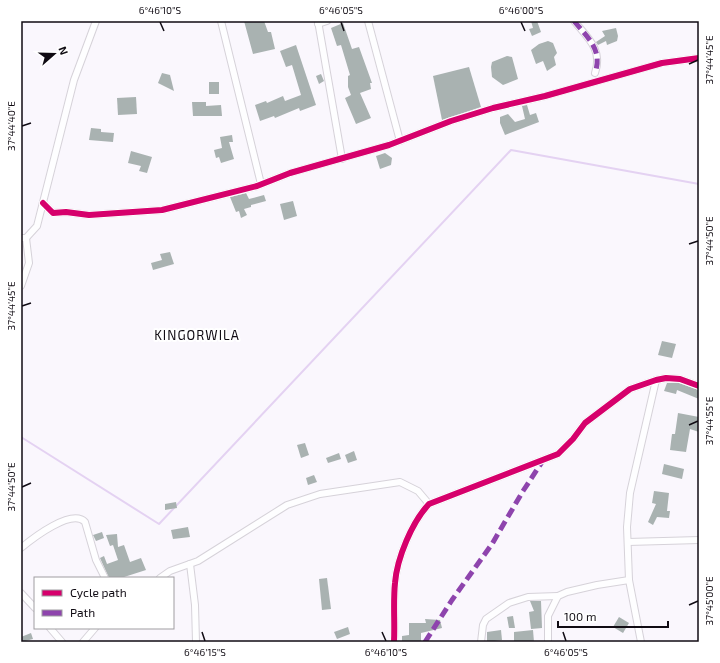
<svg xmlns="http://www.w3.org/2000/svg" width="720" height="663" font-family="'Exo 2',sans-serif">
  <rect width="100%" height="100%" fill="#faf7fd"/>
  <g fill="none" stroke-linecap="round" stroke-linejoin="round">
    <path stroke="#e4d2f2" stroke-width="2" d="M 21,437 L 159,524 L 511,150 L 699,184"/>
  </g>
  <g fill="#a9b2b1">
    <path d="M 244,21 L 264,21 L 268,32 L 271,32 L 275,49 L 253,54 Z"/>
    <path d="M 531,21 L 537,21 L 541,32 L 532,36 L 529,29 L 533,28 Z"/>
    <path d="M 343,23 L 352,49 L 359,47 L 372,83 L 370,83 L 371,89 L 360,93 L 371,118 L 356,124 L 345,98 L 351,95 L 348,87 L 348,76 L 350,75 L 341,45 L 337,46 L 331,28 Z"/>
    <path d="M 616,28 L 618,36 L 617,41 L 607,45 L 606,41 L 598,45 L 596,42 L 605,36 L 602,31 Z"/>
    <path d="M 548,41 L 553,43 L 557,53 L 554,57 L 556,65 L 547,71 L 543,61 L 536,64 L 531,50 L 539,44 Z"/>
    <path d="M 296,45 L 316,105 L 300,111 L 299,108 L 275,118 L 274,116 L 260,121 L 255,105 L 266,101 L 267,103 L 283,96 L 285,101 L 301,95 L 292,65 L 286,67 L 280,51 Z"/>
    <path d="M 507,56 L 512,57 L 518,79 L 503,85 L 492,77 L 491,67 L 492,62 Z"/>
    <path d="M 469,67 L 481,107 L 442,120 L 433,76 Z"/>
    <path d="M 162,73 L 170,75 L 174,91 L 158,83 Z"/>
    <path d="M 321,74 L 324,81 L 319,84 L 316,76 Z"/>
    <rect x="209" y="82" width="10" height="12"/>
    <path d="M 136,97 L 137,114 L 118,115 L 117,98 Z"/>
    <path d="M 192,102 L 206,102 L 206,106 L 221,105 L 222,116 L 193,116 Z"/>
    <path d="M 527,105 L 530,115 L 536,113 L 539,122 L 505,135 L 500,123 L 500,117 L 508,114 L 515,122 L 525,119 L 522,106 Z"/>
    <path d="M 91,128 L 101,129 L 101,132 L 114,133 L 113,142 L 89,140 Z"/>
    <path d="M 232,135 L 233,142 L 229,142 L 234,159 L 221,163 L 219,157 L 216,158 L 214,150 L 222,148 L 220,137 Z"/>
    <path d="M 131,151 L 152,157 L 147,173 L 139,171 L 141,166 L 128,163 Z"/>
    <path d="M 385,153 L 392,158 L 391,165 L 380,169 L 376,156 Z"/>
    <path d="M 246,193 L 249,199 L 264,195 L 266,201 L 251,205 L 251,207 L 244,209 L 247,215 L 241,218 L 239,211 L 236,212 L 230,197 Z"/>
    <path d="M 293,201 L 297,216 L 284,220 L 280,204 Z"/>
    <path d="M 170,252 L 174,264 L 153,270 L 151,263 L 162,260 L 160,254 Z"/>
    <path d="M 662,341 L 676,344 L 672,358 L 658,355 Z"/>
    <path d="M 667,383 L 679,383 L 699,390 L 699,399 L 677,390 L 676,394 L 664,391 Z"/>
    <path d="M 678,413 L 699,417 L 699,432 L 690,429 L 686,452 L 670,450 L 672,434 L 675,434 Z"/>
    <path d="M 305,443 L 309,455 L 301,458 L 297,445 Z"/>
    <path d="M 354,451 L 357,460 L 348,463 L 345,455 Z"/>
    <path d="M 339,453 L 341,459 L 328,463 L 326,458 Z"/>
    <path d="M 664,464 L 684,469 L 682,479 L 662,474 Z"/>
    <path d="M 314,475 L 317,482 L 308,485 L 306,478 Z"/>
    <path d="M 654,491 L 669,493 L 667,511 L 670,511 L 669,518 L 657,517 L 653,525 L 648,522 L 656,504 L 652,503 Z"/>
    <path d="M 176,502 L 177,508 L 165,510 L 165,504 Z"/>
    <path d="M 188,527 L 190,537 L 173,539 L 171,530 Z"/>
    <path d="M 102,532 L 104,538 L 96,541 L 93,535 Z"/>
    <path d="M 117,534 L 118,547 L 124,545 L 130,562 L 141,558 L 146,570 L 121,578 L 109,578 L 100,558 L 104,556 L 107,564 L 118,560 L 113,545 L 110,546 L 106,535 Z"/>
    <path d="M 327,578 L 331,609 L 322,610 L 319,579 Z"/>
    <path d="M 530,601 L 541,601 L 542,628 L 531,629 L 529,612 L 534,611 Z"/>
    <path d="M 513,616 L 515,628 L 509,628 L 507,617 Z"/>
    <path d="M 619,617 L 629,623 L 623,633 L 613,627 Z"/>
    <path d="M 425,619 L 440,620 L 442,628 L 421,633 L 421,642 L 402,642 L 402,636 L 409,635 L 409,623 L 426,623 Z"/>
    <path d="M 348,627 L 350,634 L 337,639 L 334,632 Z"/>
    <path d="M 501,630 L 502,640 L 487,642 L 487,632 Z"/>
    <path d="M 533,630 L 534,642 L 514,642 L 514,632 Z"/>
    <path d="M 31,633 L 33,639 L 21,642 L 21,637 Z"/>
  </g>
  <g fill="none" stroke-linecap="round" stroke-linejoin="round">
    <g stroke="#d6d2d9" stroke-width="8">
      <g id="street">
        <path d="M 221,21 L 261,184"/>
        <path d="M 318,21 L 342,159"/>
        <path d="M 368,21 L 400,141"/>
        <path d="M 574,21 C 588,38 603,50 595,73"/>
        <path d="M 318,24 L 327,21"/>
        <path d="M 43,203 L 53,213 L 66,212 L 89,215 L 162,210 L 257,186 L 290,173 L 389,145 L 451,121 L 493,108 L 545,96 L 662,63 L 699,58"/>
        <path d="M 21,238 L 26,238 L 37,226 L 74,80 L 96,21"/>
        <path d="M 21,286 L 29,263 L 26,238"/>
        <path d="M 628,542 L 699,540"/>
        <path d="M 21,548 C 33,538 72,508 85,522 L 96,560 L 105,578"/>
        <path d="M 190,564 L 195,605 L 196,642"/>
        <path d="M 160,578 L 170,571 L 198,561 L 287,505 L 320,494 L 400,482 L 418,491 L 429,504"/>
        <path d="M 21,593 L 35,608"/>
        <path d="M 50,628 L 62,642"/>
        <path d="M 83,642 L 95,628"/>
        <path d="M 394,642 C 395,623 393,602 395,583 C 397,558 412,522 429,504 L 558,454 L 573,439 L 585,423 L 630,389 L 656,380 L 666,378 L 680,379 L 699,386"/>
        <path d="M 481,642 L 483,625 L 486,619 L 509,603 L 528,597 L 558,596"/>
        <path d="M 548,642 L 548,616 L 558,596 L 567,592 L 597,585 L 629,580"/>
        <path d="M 641,642 L 629,580 L 627,527 L 630,493 L 656,380"/>
      </g>
    </g>
    <use href="#street" stroke="#fefeff" stroke-width="6"/>
    <g stroke="#8e44ad" stroke-width="5" stroke-dasharray="10 5" stroke-linecap="butt">
      <path d="M 574,21 C 588,38 603,50 595,73"/>
      <path d="M 425,642 L 452,600 L 492,544 L 523,491 L 542,462"/>
    </g>
    <g stroke="#fff" stroke-width="8">
      <g id="cycleway">
        <path d="M 43,203 L 53,213 L 66,212 L 89,215 L 162,210 L 257,186 L 290,173 L 389,145 L 451,121 L 493,108 L 545,96 L 662,63 L 699,58"/>
        <path d="M 394,642 C 395,623 393,602 395,583 C 397,558 412,522 429,504 L 558,454 L 573,439 L 585,423 L 630,389 L 656,380 L 666,378 L 680,379 L 699,386"/>
      </g>
    </g>
    <use href="#cycleway" stroke="#d6006c" stroke-width="6"/>
  </g>
  <path fill="none" stroke="#100b13" stroke-width="1.5" d="M 160,22 L 164,31M 341,22 L 344,31M 521,22 L 525,31M 689,64 L 698,60M 22,126 L 31,123M 689,244 L 698,241M 22,306 L 31,303M 689,425 L 698,421M 22,487 L 31,483M 689,605 L 698,601M 202,632 L 205,641M 382,632 L 386,641M 563,632 L 566,641"/>
  <g text-anchor="middle" dominant-baseline="central" stroke-width="4" stroke-linejoin="round" paint-order="stroke">
    <g font-size="13" letter-spacing="1" fill="#100b13" stroke="#fff">
      <text x="197" y="335">KINGORWILA</text>
    </g>
  </g>
  <rect width="720" height="663" fill="none" stroke="#ffffff" stroke-width="44"/>
  <rect x="34" y="577" width="140" height="52" fill="#ffffff" stroke="#9f9da1"/>
  <rect x="42" y="590" width="20" height="6" fill="#d6006c" stroke="#9f9da1"/>
  <text x="70" y="597" font-size="12" fill="#100b13">Cycle path</text>
  <rect x="42" y="610" width="20" height="6" fill="#8e44ad" stroke="#9f9da1"/>
  <text x="70" y="617" font-size="12" fill="#100b13">Path</text>
  <g transform="translate(54 54) rotate(70)" stroke="#ffffff" stroke-width="3" paint-order="stroke">
  <path d="M0-3L7 15L0 10L-7 15Z" fill="#100b13"/>
  <text y="-6" font-size="11" font-weight="bold" text-anchor="middle" fill="#100b13">N</text>
  </g>
  <path d="M558 621v6h110v-6" fill="none" stroke="#100b13" stroke-width="2"/>
  <text x="564" y="621" font-size="12" fill="#100b13" stroke="#ffffff" stroke-width="3" paint-order="stroke">100 m</text>
  <rect x="22" y="22" width="676" height="619" fill="none" stroke="#100b13" stroke-width="1.5"/>
  <g font-size="10" text-anchor="middle" fill="#100b13">
    <text x="160" y="14">6°46'10"S</text>
    <text x="341" y="14">6°46'05"S</text>
    <text x="521" y="14">6°46'00"S</text>
    <text transform="translate(709 60) rotate(-90)" y="4">37°44'45"E</text>
    <text transform="translate(11 126) rotate(-90)" y="4">37°44'40"E</text>
    <text transform="translate(709 241) rotate(-90)" y="4">37°44'50"E</text>
    <text transform="translate(11 306) rotate(-90)" y="4">37°44'45"E</text>
    <text transform="translate(709 421) rotate(-90)" y="4">37°44'55"E</text>
    <text transform="translate(11 487) rotate(-90)" y="4">37°44'50"E</text>
    <text transform="translate(709 601) rotate(-90)" y="4">37°45'00"E</text>
    <text x="205" y="656">6°46'15"S</text>
    <text x="386" y="656">6°46'10"S</text>
    <text x="566" y="656">6°46'05"S</text>
  </g>
</svg>
